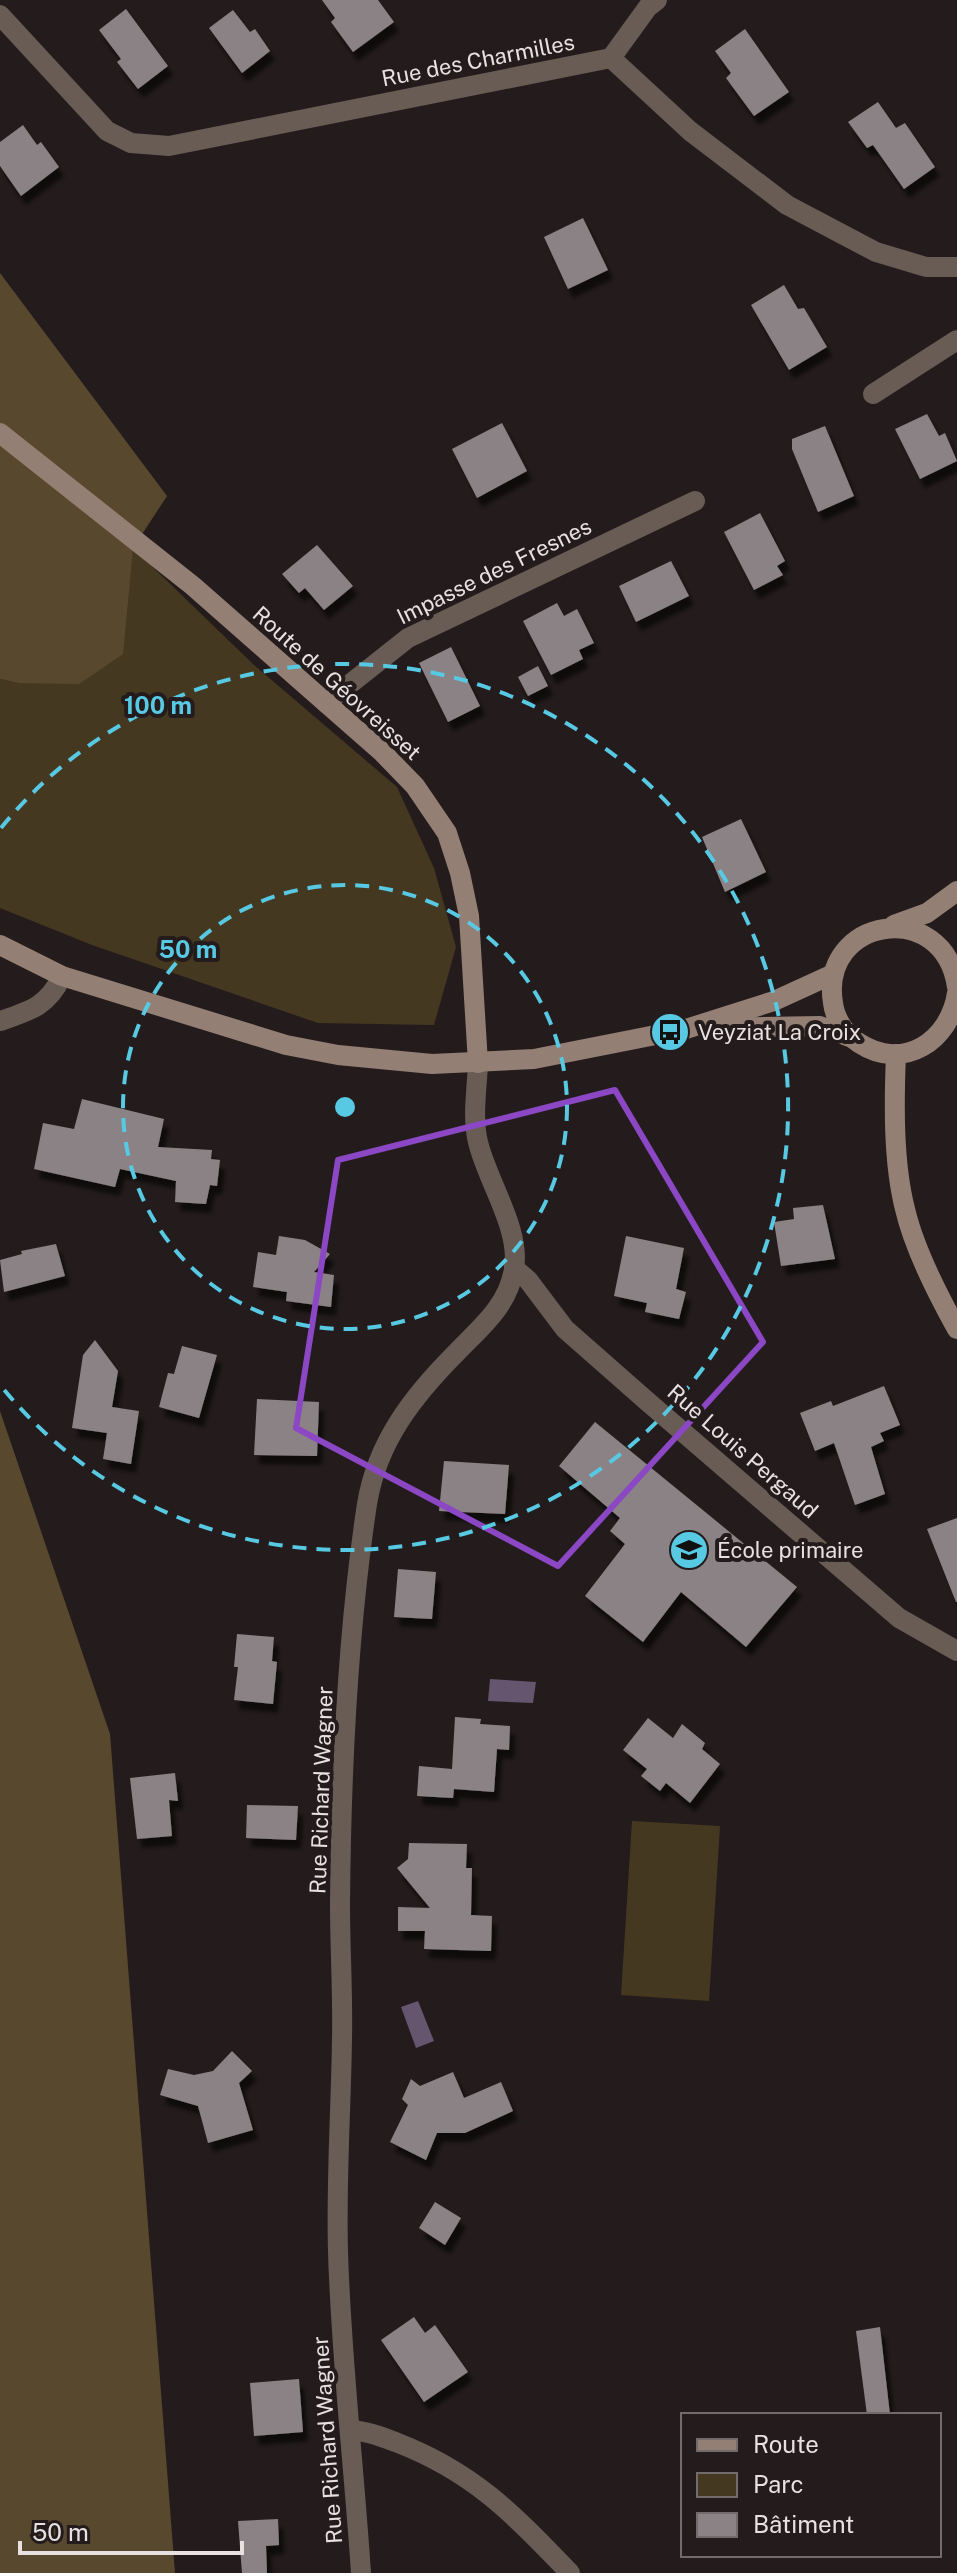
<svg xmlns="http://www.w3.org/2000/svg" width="957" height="2573" font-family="'Public Sans',sans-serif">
  <defs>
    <filter id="shadow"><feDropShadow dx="5" dy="9" stdDeviation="2" flood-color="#0009"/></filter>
  </defs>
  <rect width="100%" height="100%" fill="#241c1c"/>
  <g fill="#453821">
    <path d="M 133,548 L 254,665 L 397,787 L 434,868 L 456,947 L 434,1025 L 318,1023 L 92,945 L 0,908 L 0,679 L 18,683 Z"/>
    <path d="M 632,1821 L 720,1826 L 709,2001 L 621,1995 Z"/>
  </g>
  <g fill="#58492e">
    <path d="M 0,273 L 167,496 L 133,548 L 123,654 L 79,684 L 18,683 L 0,679 Z"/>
    <path d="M 0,1411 L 110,1734 L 175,2573 L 0,2573 Z"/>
  </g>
  <g fill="#66556f">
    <path d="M 490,1679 L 536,1682 L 533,1703 L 488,1701 Z"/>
    <path d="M 418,2001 L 434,2041 L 416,2048 L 401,2007 Z"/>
  </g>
  <g fill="#8b8286" filter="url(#shadow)">
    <path d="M 322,0 L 378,0 L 394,22 L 353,52 L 331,22 L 335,18 Z"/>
    <path d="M 126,9 L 168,66 L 138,89 L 117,62 L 121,59 L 99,30 Z"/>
    <path d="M 233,10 L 250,32 L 255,29 L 270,51 L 242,73 L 209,28 Z"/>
    <path d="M 745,29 L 789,92 L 754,116 L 726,78 L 731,73 L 715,51 Z"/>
    <path d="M 878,102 L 896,128 L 905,123 L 935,167 L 904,189 L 873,145 L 867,148 L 848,122 Z"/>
    <path d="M 23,125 L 37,145 L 41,142 L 59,167 L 21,196 L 0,166 L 0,142 Z"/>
    <path d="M 583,218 L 608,270 L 568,289 L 544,237 Z"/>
    <path d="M 784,285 L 798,309 L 804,308 L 827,347 L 789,370 L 751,305 Z"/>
    <path d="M 927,414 L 939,436 L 945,433 L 957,461 L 920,479 L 895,429 Z"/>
    <path d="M 502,423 L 527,471 L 477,498 L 452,449 Z"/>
    <path d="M 825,426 L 854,496 L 818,512 L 792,449 L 792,439 Z"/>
    <path d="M 760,513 L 785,561 L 777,566 L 783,575 L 754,590 L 724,532 Z"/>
    <path d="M 317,545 L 353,586 L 324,610 L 305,588 L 299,593 L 282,574 Z"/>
    <path d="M 671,561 L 689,596 L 636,622 L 619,586 Z"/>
    <path d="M 557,603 L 564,616 L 577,609 L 594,643 L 579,650 L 583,659 L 551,675 L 523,621 Z"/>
    <path d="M 451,647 L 480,706 L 448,722 L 419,663 Z"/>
    <path d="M 538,666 L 548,686 L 528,696 L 518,677 Z"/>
    <path d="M 741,819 L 766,872 L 725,892 L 702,837 Z"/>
    <path d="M 82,1099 L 164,1119 L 158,1147 L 212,1150 L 211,1159 L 220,1160 L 217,1186 L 210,1185 L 206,1204 L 175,1202 L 176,1181 L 120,1169 L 115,1187 L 34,1169 L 43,1123 L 74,1129 Z"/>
    <path d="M 823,1205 L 835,1259 L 781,1266 L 774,1222 L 794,1219 L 793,1208 Z"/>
    <path d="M 279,1236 L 305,1240 L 330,1254 L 314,1272 L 334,1275 L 331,1307 L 286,1301 L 287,1292 L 253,1287 L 258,1252 L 276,1255 Z"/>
    <path d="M 626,1236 L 684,1248 L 676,1289 L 686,1292 L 679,1319 L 645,1312 L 647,1303 L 614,1296 Z"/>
    <path d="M 56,1244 L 65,1276 L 4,1292 L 0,1260 L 22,1254 L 21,1251 Z"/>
    <path d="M 95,1340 L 118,1371 L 112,1407 L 139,1411 L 131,1464 L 103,1459 L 107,1433 L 72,1428 L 83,1355 Z"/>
    <path d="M 182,1346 L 217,1355 L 199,1418 L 159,1407 L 168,1373 L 174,1374 Z"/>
    <path d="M 884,1386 L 900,1425 L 880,1433 L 884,1441 L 871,1447 L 885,1494 L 855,1505 L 834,1443 L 815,1451 L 800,1413 L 831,1401 L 833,1406 Z"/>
    <path d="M 257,1399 L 319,1402 L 317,1456 L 254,1455 Z"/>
    <path d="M 595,1422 L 797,1587 L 746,1647 L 681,1592 L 643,1642 L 585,1596 L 625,1544 L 610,1531 L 620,1518 L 559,1466 Z"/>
    <path d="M 444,1461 L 509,1465 L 505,1514 L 439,1511 Z"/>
    <path d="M 957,1518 L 957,1602 L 956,1602 L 927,1529 Z"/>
    <path d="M 398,1569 L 436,1572 L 432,1619 L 394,1617 Z"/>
    <path d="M 237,1634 L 274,1637 L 272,1661 L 277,1662 L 273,1704 L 234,1700 L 238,1667 L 234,1667 Z"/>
    <path d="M 455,1717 L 481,1719 L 480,1724 L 510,1726 L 509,1750 L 497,1749 L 494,1792 L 454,1789 L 453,1798 L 417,1796 L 419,1766 L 452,1769 Z"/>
    <path d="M 648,1718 L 673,1738 L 682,1724 L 705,1743 L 702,1749 L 720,1764 L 690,1803 L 666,1783 L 660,1791 L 641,1776 L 647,1769 L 623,1750 Z"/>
    <path d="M 175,1773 L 178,1801 L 169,1800 L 172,1836 L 137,1839 L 130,1778 Z"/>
    <path d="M 247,1805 L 298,1806 L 296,1840 L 246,1838 Z"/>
    <path d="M 409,1843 L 467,1844 L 466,1868 L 472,1868 L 471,1915 L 492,1916 L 491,1951 L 424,1949 L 425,1931 L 398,1931 L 398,1907 L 430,1908 L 397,1868 L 408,1859 Z"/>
    <path d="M 232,2051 L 252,2071 L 239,2083 L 253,2130 L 208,2143 L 198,2106 L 160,2095 L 168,2069 L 194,2075 L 213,2071 Z"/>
    <path d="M 453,2072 L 464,2098 L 501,2082 L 513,2111 L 465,2133 L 437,2133 L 426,2160 L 390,2142 L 408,2105 L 402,2099 L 411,2079 L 420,2086 Z"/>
    <path d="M 435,2202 L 461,2218 L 445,2245 L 419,2228 Z"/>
    <path d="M 414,2317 L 425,2333 L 435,2325 L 468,2372 L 424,2402 L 381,2340 Z"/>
    <path d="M 880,2327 L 890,2415 L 867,2415 L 856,2331 Z"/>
    <path d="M 299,2379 L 303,2432 L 254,2436 L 250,2383 Z"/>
    <path d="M 278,2519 L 279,2545 L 266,2546 L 267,2573 L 242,2573 L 238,2521 Z"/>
  </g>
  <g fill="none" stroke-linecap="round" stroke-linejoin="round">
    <g stroke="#695c55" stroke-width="20">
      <path d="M 0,15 L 107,131 L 131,143 L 169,146 L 611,58 L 690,131 L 787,205 L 876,252 L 926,267 L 957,267"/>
      <path d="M 611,58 L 648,7 L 657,0"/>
      <path d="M 873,394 L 957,340"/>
      <path d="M 326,703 L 408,638 L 695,501"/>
      <path d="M 0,1021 C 30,1011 48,1006 62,976"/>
      <path d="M 514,1268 L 528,1280 L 565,1329 L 648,1402 L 899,1618 L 957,1651"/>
      <path d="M 350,2430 C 367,2431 382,2437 398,2443 C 475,2473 514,2515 570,2573"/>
      <path d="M 361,2573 C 354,2466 341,2358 338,2251 C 336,2180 341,2110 342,2039 C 343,1994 340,1949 340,1905 C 341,1772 347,1636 367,1504 C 377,1442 413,1396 457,1352 C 481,1327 508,1306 514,1269 C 521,1229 487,1181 478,1142 C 472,1118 477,1088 478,1063"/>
    </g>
    <g stroke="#947f74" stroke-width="20">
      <path d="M 0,433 L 193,586 L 382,752 L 415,786 L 447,833 L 460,873 L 469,916 L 478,1063"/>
      <path d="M 894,925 L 927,913 L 957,891"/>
      <path d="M 0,945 L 62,976 L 286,1045 L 338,1055 L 432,1064 L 534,1059 L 686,1029 L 774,1001 L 833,974"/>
      <path d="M 957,987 C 944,897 819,917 833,1003 C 835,1019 845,1034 859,1043 C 903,1072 950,1041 957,993"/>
      <path d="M 710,1028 L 820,1026 L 852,1038"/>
      <path d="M 896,1054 C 894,1102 893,1162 905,1209 C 914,1248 938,1295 957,1329"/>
    </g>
  </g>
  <path fill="none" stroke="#8b47c4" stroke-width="6" stroke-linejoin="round" d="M 615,1090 L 763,1342 L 558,1566 L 296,1428 L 338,1160 Z"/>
  <g fill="none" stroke="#58c9e3" stroke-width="4" stroke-dasharray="14 10">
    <circle cx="345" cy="1107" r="222"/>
    <path d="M1 828A443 443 0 1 1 1 1386"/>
  </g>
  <defs>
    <g id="bus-disc" transform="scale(2)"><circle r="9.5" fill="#58c9e3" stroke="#241c1c"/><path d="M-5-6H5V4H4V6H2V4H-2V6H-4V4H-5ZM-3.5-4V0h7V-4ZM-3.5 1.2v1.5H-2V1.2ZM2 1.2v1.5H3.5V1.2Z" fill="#111"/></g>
    <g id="school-disc" transform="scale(2)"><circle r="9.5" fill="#58c9e3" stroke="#241c1c"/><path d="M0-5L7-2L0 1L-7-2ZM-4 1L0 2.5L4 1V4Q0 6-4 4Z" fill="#111"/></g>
  </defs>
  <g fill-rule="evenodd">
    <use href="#bus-disc" x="670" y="1032"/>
    <use href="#school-disc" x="689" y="1550"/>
  </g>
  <g text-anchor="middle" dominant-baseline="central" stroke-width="8" stroke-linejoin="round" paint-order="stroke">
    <g font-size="22" fill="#e7e1e1" stroke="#241c1c">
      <text transform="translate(478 60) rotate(-11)">Rue des Charmilles</text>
      <text transform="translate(494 571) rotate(-26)">Impasse des Fresnes</text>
      <text transform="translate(337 683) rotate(42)">Route de Géovreisset</text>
      <text transform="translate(743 1451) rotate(41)">Rue Louis Pergaud</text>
      <text transform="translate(321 1790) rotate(-88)">Rue Richard Wagner</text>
      <text transform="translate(327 2440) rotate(-94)">Rue Richard Wagner</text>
    </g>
    <g font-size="22" fill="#e7e1e1" stroke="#241c1c" text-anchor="start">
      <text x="698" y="1032">Veyziat La Croix</text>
      <text x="717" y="1550">École primaire</text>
    </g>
  </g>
  <circle cx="345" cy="1107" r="12" fill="#58c9e3" stroke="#241c1c" stroke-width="4"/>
  <g font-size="24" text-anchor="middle" font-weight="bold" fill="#58c9e3" stroke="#241c1c" stroke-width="8" stroke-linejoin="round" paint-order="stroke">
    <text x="158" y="714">100 m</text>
    <text x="188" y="958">50 m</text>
  </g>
  <rect x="681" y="2413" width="260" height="144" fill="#241c1c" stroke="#726b6b" stroke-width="2"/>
  <rect x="697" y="2439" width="40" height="12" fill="#947f74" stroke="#726b6b" stroke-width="2"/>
  <text x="753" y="2453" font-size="24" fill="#e7e1e1">Route</text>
  <rect x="697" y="2473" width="40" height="24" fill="#453821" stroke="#726b6b" stroke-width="2"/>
  <text x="753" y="2493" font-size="24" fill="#e7e1e1">Parc</text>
  <rect x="697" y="2513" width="40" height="24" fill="#8b8286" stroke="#726b6b" stroke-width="2"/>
  <text x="753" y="2533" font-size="24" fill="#e7e1e1">Bâtiment</text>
  <path d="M20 2541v12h222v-12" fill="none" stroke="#e7e1e1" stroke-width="4"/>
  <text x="32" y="2541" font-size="24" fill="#e7e1e1" stroke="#241c1c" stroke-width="6" paint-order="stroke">50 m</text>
</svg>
